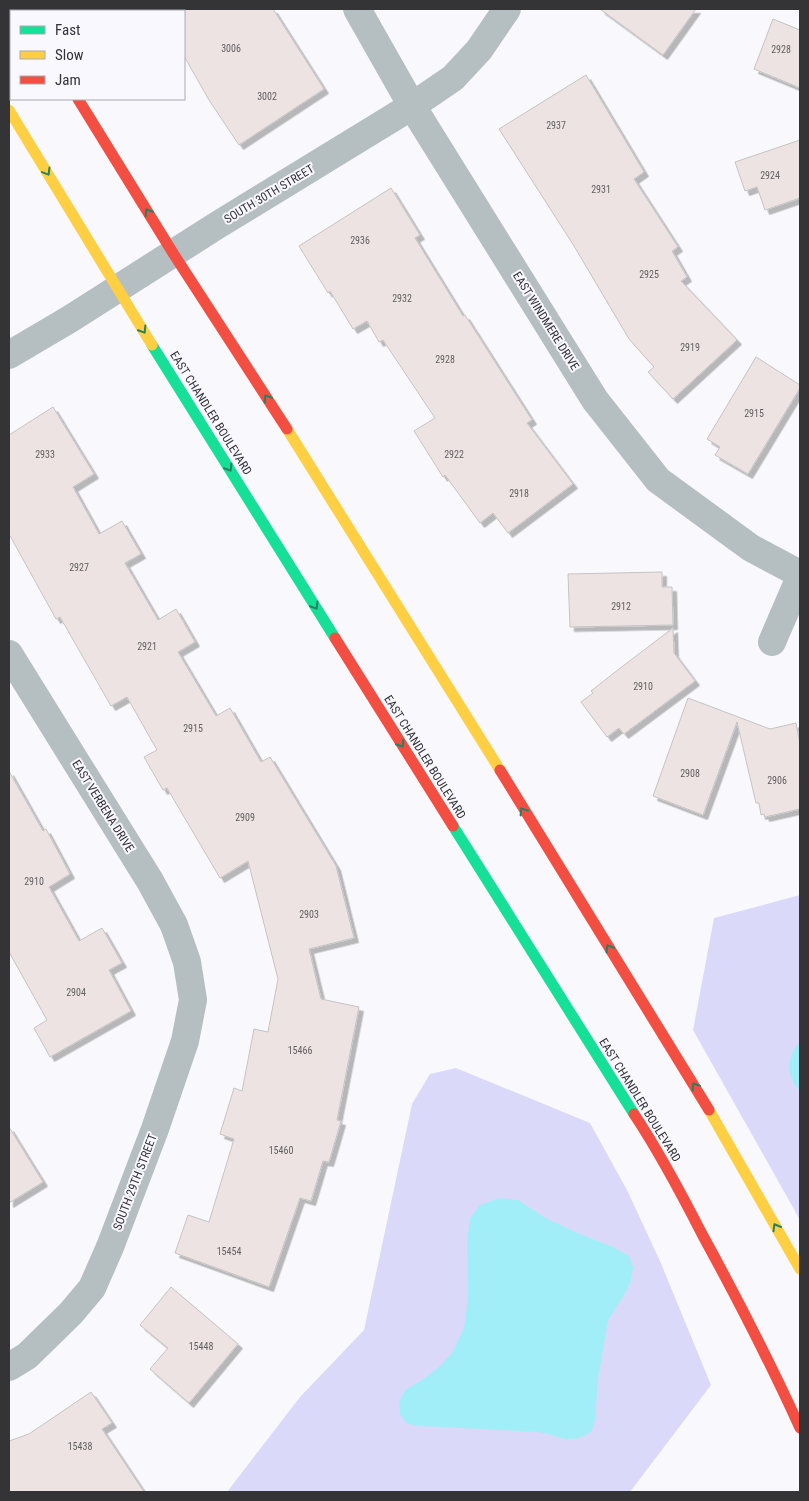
<svg xmlns="http://www.w3.org/2000/svg" width="809" height="1501" font-family="'Roboto Condensed',sans-serif">
  <defs>
    <filter id="shadow"><feDropShadow dx="4.5" dy="4.5" stdDeviation="0" flood-color="#0004"/></filter>
  </defs>
  <rect width="100%" height="100%" fill="#f9f9fd"/>
  <g fill="#dbd9fa">
    <path d="M 800,895 L 800,1220 L 693,1030 L 714,918 Z"/>
    <path d="M 456,1068 L 590,1123 L 627,1190 L 660,1261 L 711,1385 L 630,1492 L 227,1492 L 300,1397 L 364,1330 L 412,1104 L 430,1074 Z"/>
  </g>
  <g fill="#a2eef8">
    <path d="M 800,1042 L 800,1091 C 786,1078 786,1055 800,1042 Z"/>
    <path d="M 499,1198 L 518,1200 L 547,1219 L 580,1234 L 613,1247 L 629,1256 L 633,1267 L 631,1280 L 626,1292 L 608,1320 L 598,1379 L 595,1420 L 591,1432 C 569,1446 562,1436 538,1432 L 417,1426 L 406,1423 L 400,1414 L 399,1402 L 405,1390 L 425,1378 L 439,1367 L 452,1353 L 464,1328 L 468,1297 L 467,1241 L 470,1218 L 480,1205 Z"/>
  </g>
  <g fill="#ede3e2" stroke="#c5c3c4" filter="url(#shadow)">
    <path d="M 184,9 L 273,9 L 324,89 L 239,145 L 209,100 L 184,56 Z"/>
    <path d="M 600,9 L 696,9 L 663,55 Z"/>
    <path d="M 773,19 L 800,30 L 800,88 L 754,69 Z"/>
    <path d="M 586,75 L 644,172 L 634,179 L 678,247 L 672,251 L 687,277 L 681,281 L 737,340 L 673,399 L 648,372 L 654,367 L 629,339 L 574,246 L 499,129 Z"/>
    <path d="M 800,140 L 800,198 L 765,210 L 757,187 L 745,191 L 735,162 Z"/>
    <path d="M 391,188 L 420,235 L 415,238 L 463,316 L 465,315 L 532,420 L 527,423 L 573,484 L 508,533 L 493,513 L 480,523 L 445,475 L 443,477 L 414,431 L 435,418 L 383,340 L 379,342 L 367,321 L 353,329 L 330,291 L 328,293 L 299,246 Z"/>
    <path d="M 756,357 L 800,385 L 800,388 L 748,474 L 715,455 L 720,447 L 707,439 Z"/>
    <path d="M 53,407 L 94,474 L 73,487 L 99,534 L 122,521 L 141,554 L 125,563 L 158,620 L 176,609 L 195,642 L 178,652 L 216,716 L 230,708 L 261,762 L 270,757 L 336,866 L 354,938 L 309,949 L 321,999 L 359,1007 L 337,1120 L 341,1121 L 329,1162 L 323,1161 L 311,1201 L 300,1198 L 269,1287 L 175,1253 L 188,1215 L 209,1222 L 234,1139 L 220,1134 L 234,1088 L 242,1091 L 254,1029 L 268,1032 L 278,979 L 248,861 L 220,878 L 167,788 L 163,790 L 144,757 L 157,750 L 127,697 L 111,706 L 60,617 L 56,619 L 9,534 L 9,435 Z"/>
    <path d="M 662,572 L 662,587 L 672,587 L 673,625 L 570,627 L 568,574 Z"/>
    <path d="M 673,628 L 674,653 L 695,681 L 624,734 L 619,728 L 607,737 L 581,702 L 593,693 L 591,691 L 619,669 Z"/>
    <path d="M 688,698 L 770,729 L 796,723 L 800,744 L 800,809 L 765,817 L 764,814 L 761,815 L 759,803 L 756,803 L 737,722 L 703,815 L 653,796 Z"/>
    <path d="M 9,771 L 43,831 L 46,829 L 70,874 L 49,887 L 79,941 L 102,928 L 122,963 L 109,970 L 131,1011 L 50,1057 L 34,1028 L 47,1020 L 9,952 Z"/>
    <path d="M 9,1127 L 43,1182 L 9,1203 Z"/>
    <path d="M 171,1287 L 238,1344 L 189,1403 L 150,1369 L 168,1348 L 140,1325 Z"/>
    <path d="M 91,1392 L 112,1423 L 102,1429 L 144,1492 L 9,1492 L 9,1441 L 29,1434 Z"/>
  </g>
  <g fill="none" stroke-linecap="round" stroke-linejoin="round">
    <g stroke="#b5bfc2" stroke-width="28">
      <path d="M 357,9 L 412,106 L 595,400 L 658,480 L 751,548 L 800,574"/>
      <path d="M 9,355 L 70,319 L 216,226 L 412,106 L 453,78 L 479,50 L 507,9"/>
      <path d="M 772,642 L 800,577"/>
      <path d="M 9,654 L 150,881 L 174,925 L 187,962 L 193,1000 L 185,1041 L 155,1129 L 110,1247 L 92,1288 L 71,1313 L 27,1356 L 9,1367"/>
    </g>
    <g stroke="#16e098" stroke-width="11">
      <path d="M 152,345 L 335,638"/>
      <path d="M 453,826 L 634,1114"/>
    </g>
    <g stroke="#ffcf43" stroke-width="11">
      <path d="M 23,9 L 25,11"/>
      <path d="M 9,110 L 152,345"/>
      <path d="M 287,429 L 500,770"/>
      <path d="M 709,1110 L 800,1269"/>
    </g>
    <g stroke="#f24e42" stroke-width="11">
      <path d="M 78,99 L 173,253 L 287,429"/>
      <path d="M 335,638 L 453,826"/>
      <path d="M 500,770 L 709,1110"/>
      <path d="M 634,1114 C 660,1153 681,1193 702,1234 C 737,1298 770,1362 800,1428"/>
    </g>
  </g>
  <defs><path id="oneway-chevron" d="M-2-3.5L2.5 0L-2 3.5" fill="none" stroke-width="1.6" stroke-linecap="round" stroke-linejoin="round" transform="scale(1.25)"/></defs>
  <g stroke="#268163">
    <use href="#oneway-chevron" transform="translate(47 172) rotate(59)"/>
    <use href="#oneway-chevron" transform="translate(148 212) rotate(-122)"/>
    <use href="#oneway-chevron" transform="translate(143 330) rotate(58)"/>
    <use href="#oneway-chevron" transform="translate(267 398) rotate(-123)"/>
    <use href="#oneway-chevron" transform="translate(229 468) rotate(58)"/>
    <use href="#oneway-chevron" transform="translate(315 606) rotate(58)"/>
    <use href="#oneway-chevron" transform="translate(401 744) rotate(58)"/>
    <use href="#oneway-chevron" transform="translate(523 811) rotate(-122)"/>
    <use href="#oneway-chevron" transform="translate(609 948) rotate(-122)"/>
    <use href="#oneway-chevron" transform="translate(695 1086) rotate(-121)"/>
    <use href="#oneway-chevron" transform="translate(776 1227) rotate(-120)"/>
  </g>
  <g text-anchor="middle" dominant-baseline="central" stroke-width="4" stroke-linejoin="round" paint-order="stroke">
    <g font-size="10" fill="#626062">
      <text x="231" y="48">3006</text>
      <text x="781" y="49">2928</text>
      <text x="267" y="96">3002</text>
      <text x="556" y="125">2937</text>
      <text x="770" y="175">2924</text>
      <text x="601" y="189">2931</text>
      <text x="360" y="240">2936</text>
      <text x="649" y="274">2925</text>
      <text x="402" y="298">2932</text>
      <text x="690" y="347">2919</text>
      <text x="445" y="359">2928</text>
      <text x="754" y="413">2915</text>
      <text x="45" y="454">2933</text>
      <text x="454" y="454">2922</text>
      <text x="519" y="493">2918</text>
      <text x="79" y="567">2927</text>
      <text x="621" y="606">2912</text>
      <text x="147" y="646">2921</text>
      <text x="643" y="686">2910</text>
      <text x="193" y="728">2915</text>
      <text x="690" y="773">2908</text>
      <text x="777" y="780">2906</text>
      <text x="245" y="817">2909</text>
      <text x="34" y="881">2910</text>
      <text x="309" y="914">2903</text>
      <text x="76" y="992">2904</text>
      <text x="300" y="1050">15466</text>
      <text x="281" y="1150">15460</text>
      <text x="229" y="1251">15454</text>
      <text x="201" y="1346">15448</text>
      <text x="80" y="1446">15438</text>
    </g>
    <g font-size="12" fill="#343437" stroke="#f8f8fe">
      <text transform="translate(269 194) rotate(-31)">SOUTH 30TH STREET</text>
      <text transform="translate(546 321) rotate(58)">EAST WINDMERE DRIVE</text>
      <text transform="translate(211 413) rotate(58)">EAST CHANDLER BOULEVARD</text>
      <text transform="translate(425 757) rotate(58)">EAST CHANDLER BOULEVARD</text>
      <text transform="translate(103 806) rotate(58)">EAST VERBENA DRIVE</text>
      <text transform="translate(640 1100) rotate(58)">EAST CHANDLER BOULEVARD</text>
      <text transform="translate(135 1182) rotate(-69)">SOUTH 29TH STREET</text>
    </g>
  </g>
  <rect width="809" height="1501" fill="none" stroke="#343437" stroke-width="20"/>
  <rect x="10" y="10" width="175" height="90" fill="#f8f8fe" stroke="#aaaaae"/>
  <rect x="20" y="26" width="25" height="8" fill="#16e098" stroke="#aaaaae"/>
  <text x="55" y="35" font-size="15" fill="#343437">Fast</text>
  <rect x="20" y="51" width="25" height="8" fill="#ffcf43" stroke="#aaaaae"/>
  <text x="55" y="60" font-size="15" fill="#343437">Slow</text>
  <rect x="20" y="76" width="25" height="8" fill="#f24e42" stroke="#aaaaae"/>
  <text x="55" y="85" font-size="15" fill="#343437">Jam</text>
</svg>
